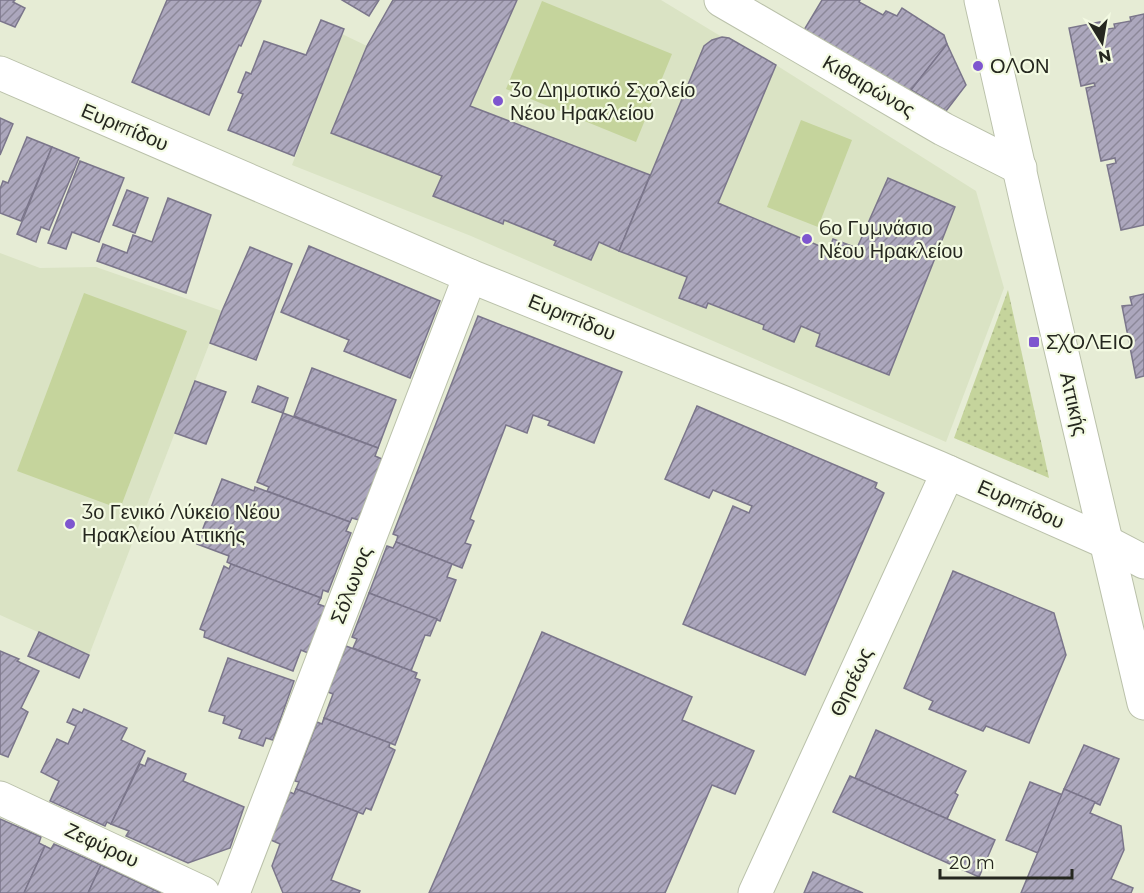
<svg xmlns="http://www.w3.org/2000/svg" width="1144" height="893" font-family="Montserrat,sans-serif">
  <defs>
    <pattern id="park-dots" width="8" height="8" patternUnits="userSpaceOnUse" patternTransform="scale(1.5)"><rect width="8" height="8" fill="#c5d49c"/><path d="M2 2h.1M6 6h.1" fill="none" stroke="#a9b686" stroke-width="1.8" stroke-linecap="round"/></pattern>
    <pattern id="building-hatch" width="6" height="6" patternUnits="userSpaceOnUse" patternTransform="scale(1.5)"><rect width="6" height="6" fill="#aca7bd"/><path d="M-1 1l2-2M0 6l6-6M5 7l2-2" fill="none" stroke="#8c8899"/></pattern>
  </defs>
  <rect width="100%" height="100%" fill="#e6ecd5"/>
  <g fill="#dae3c4">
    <path d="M 393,0 L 661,0 L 722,37 L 776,65 L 976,191 L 1004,288 L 946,442 L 471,236 L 292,165 L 342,34 L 367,46 Z"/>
    <path d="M 0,253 L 40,268 L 96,267 L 222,311 L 89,655 L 0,615 Z"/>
  </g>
  <path fill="url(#park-dots)" d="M 1008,290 L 1049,478 L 954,438 Z"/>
  <g fill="#c5d49c">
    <path d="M 542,1 L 672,54 L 636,142 L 506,89 Z"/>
    <path d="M 801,120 L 852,140 L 818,227 L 767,207 Z"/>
    <path d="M 84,293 L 187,331 L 120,509 L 17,471 Z"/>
  </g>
  <g fill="url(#building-hatch)" stroke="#7b768b" stroke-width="1.5">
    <path d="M 0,0 L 15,0 L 13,2 L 25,8 L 15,27 L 0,21 Z"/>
    <path d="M 167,0 L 258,0 L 261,1 L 241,46 L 239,45 L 209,115 L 132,82 Z"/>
    <path d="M 342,0 L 379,0 L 369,16 Z"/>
    <path d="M 393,0 L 517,0 L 470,106 L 650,175 L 619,251 L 599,242 L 591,260 L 554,245 L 556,241 L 504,220 L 503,224 L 433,196 L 442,176 L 331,133 L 367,46 Z"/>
    <path d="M 822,0 L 860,0 L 859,2 L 883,15 L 886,11 L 897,16 L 902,8 L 944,35 L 947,44 L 908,94 L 804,30 Z"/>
    <path d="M 1144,14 L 1144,225 L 1121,230 L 1107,165 L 1116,163 L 1115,158 L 1101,161 L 1086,88 L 1095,86 L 1094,83 L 1081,86 L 1069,28 L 1100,22 L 1101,30 L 1115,28 L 1114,24 L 1131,21 L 1130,17 Z"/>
    <path d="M 321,20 L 344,29 L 294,156 L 228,130 L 243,94 L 238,92 L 246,72 L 251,74 L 264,41 L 306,55 Z"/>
    <path d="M 722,37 L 729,38 L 776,65 L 718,203 L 829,250 L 833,239 L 857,248 L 888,178 L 955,207 L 889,375 L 816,346 L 820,334 L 801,326 L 794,342 L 763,329 L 764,325 L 708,303 L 706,308 L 679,298 L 687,277 L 619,251 L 704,46 L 712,40 Z"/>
    <path d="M 947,44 L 966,85 L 946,111 L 911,90 Z"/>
    <path d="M 0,118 L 13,124 L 0,155 Z"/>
    <path d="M 27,137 L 52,147 L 21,221 L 0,213 L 0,189 L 3,181 L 8,183 Z"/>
    <path d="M 52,147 L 79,158 L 49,230 L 41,227 L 36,242 L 17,234 Z"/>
    <path d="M 80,161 L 124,178 L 99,242 L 72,232 L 66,249 L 48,243 Z"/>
    <path d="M 127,190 L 148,198 L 135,233 L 113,225 Z"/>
    <path d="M 168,198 L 211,215 L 186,293 L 97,261 L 103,244 L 127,253 L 133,235 L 152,242 Z"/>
    <path d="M 309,246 L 440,301 L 410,378 L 344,351 L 349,340 L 281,312 Z"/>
    <path d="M 250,247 L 292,264 L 256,360 L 210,343 L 222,311 Z"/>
    <path d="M 1144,294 L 1144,376 L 1136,378 L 1122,306 L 1132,305 L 1130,297 Z"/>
    <path d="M 478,316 L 622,372 L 594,443 L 548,425 L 550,421 L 533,415 L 527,433 L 506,425 L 470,519 L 474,521 L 465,543 L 471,545 L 462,568 L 396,542 L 398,536 L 393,534 Z"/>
    <path d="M 312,368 L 396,400 L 378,448 L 294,416 Z"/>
    <path d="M 195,381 L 226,392 L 206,444 L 175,433 Z"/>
    <path d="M 258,386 L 288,398 L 283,413 L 252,402 Z"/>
    <path d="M 697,406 L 877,483 L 875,488 L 884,493 L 805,675 L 683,624 L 733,506 L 749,513 L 752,506 L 713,490 L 709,498 L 665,479 Z"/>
    <path d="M 283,413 L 378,448 L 375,456 L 382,459 L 359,520 L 352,518 L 350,522 L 267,491 L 269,487 L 257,482 Z"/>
    <path d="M 222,479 L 254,491 L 255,487 L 350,522 L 346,531 L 351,533 L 328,592 L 323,590 L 321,598 L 231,564 L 227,562 L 229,556 L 197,544 Z"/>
    <path d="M 396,542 L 452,564 L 447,577 L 456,580 L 440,621 L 369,593 L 387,546 L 393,548 Z"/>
    <path d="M 231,564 L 321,598 L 318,604 L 326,607 L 308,653 L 301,650 L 293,671 L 204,637 L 205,631 L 200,629 L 224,566 L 229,569 Z"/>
    <path d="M 953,571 L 1054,613 L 1066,655 L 1029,743 L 986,726 L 983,731 L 929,709 L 933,701 L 904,688 Z"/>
    <path d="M 369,593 L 437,619 L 430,636 L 425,635 L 411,671 L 353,648 L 357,639 L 352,637 Z"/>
    <path d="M 39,632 L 89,655 L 79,678 L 28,656 Z"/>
    <path d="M 542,632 L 692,697 L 682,720 L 754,751 L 735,794 L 712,785 L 665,893 L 429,893 Z"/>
    <path d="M 346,646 L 417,673 L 415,678 L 420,680 L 395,745 L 324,718 L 333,694 L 328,692 Z"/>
    <path d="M 0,651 L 19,659 L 17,661 L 39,671 L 21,708 L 28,712 L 8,757 L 0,754 Z"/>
    <path d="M 228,658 L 294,681 L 273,740 L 266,738 L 263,746 L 239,738 L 242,730 L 223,723 L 225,716 L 209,711 Z"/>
    <path d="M 73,709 L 82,713 L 84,709 L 127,728 L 121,740 L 145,751 L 111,824 L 107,822 L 105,826 L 50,801 L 59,781 L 41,772 L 57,739 L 68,744 L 76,726 L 67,722 Z"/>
    <path d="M 324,718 L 390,743 L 389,747 L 395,750 L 371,810 L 366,808 L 363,814 L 296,789 L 299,782 L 295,781 L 317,722 L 322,724 Z"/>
    <path d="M 876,730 L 966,771 L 955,793 L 958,795 L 947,819 L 855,778 Z"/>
    <path d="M 1084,745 L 1119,759 L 1100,805 L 1064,789 Z"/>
    <path d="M 148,758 L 186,774 L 183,781 L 244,807 L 230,848 L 188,863 L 126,836 L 129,831 L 111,824 L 140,764 L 145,766 Z"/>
    <path d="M 850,776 L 995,840 L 979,877 L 833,812 Z"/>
    <path d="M 1030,782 L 1063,795 L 1038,853 L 1006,840 Z"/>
    <path d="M 296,789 L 358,812 L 331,880 L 360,891 L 359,893 L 283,893 L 272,866 L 280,844 L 271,840 L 290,792 L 294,794 Z"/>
    <path d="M 1064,789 L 1095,802 L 1090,813 L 1121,826 L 1124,850 L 1111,879 L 1133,888 L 1131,893 L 1021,893 Z"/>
    <path d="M 0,819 L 41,837 L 39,843 L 45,846 L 24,893 L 0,893 Z"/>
    <path d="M 54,844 L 101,865 L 88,893 L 24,893 L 45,846 L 51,849 Z"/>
    <path d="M 101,865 L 161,893 L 88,893 Z"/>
    <path d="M 813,872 L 863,893 L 804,893 Z"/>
  </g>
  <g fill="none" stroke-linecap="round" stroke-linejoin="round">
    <g stroke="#bac1aa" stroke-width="35">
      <g id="street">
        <path d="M 721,0 L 943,129 L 1020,168"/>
        <path d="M 0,73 L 470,276 L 782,402 L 939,468 L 1106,542 L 1144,562"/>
        <path d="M 0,798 L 203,893"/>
        <path d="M 233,893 L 470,276"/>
        <path d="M 755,893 L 948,472"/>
      </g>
    </g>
    <g stroke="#bac1aa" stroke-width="35">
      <path id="secondary" d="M 981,0 L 1031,221 L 1144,703"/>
    </g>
    <use href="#street" stroke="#fff" stroke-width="33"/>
    <use href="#secondary" stroke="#fff" stroke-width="33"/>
  </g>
  <g fill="#7e56cf" stroke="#f3fae2" stroke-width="2">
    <circle cx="978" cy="66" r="6"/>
    <circle cx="498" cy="101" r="6"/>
    <circle cx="807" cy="239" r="6"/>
    <rect x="1028" y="336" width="12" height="12" rx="3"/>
    <circle cx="70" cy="524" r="6"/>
  </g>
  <g text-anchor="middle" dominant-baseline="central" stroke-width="4.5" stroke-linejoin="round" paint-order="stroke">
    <g font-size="20" fill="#25271f" stroke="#f3fae2" text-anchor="start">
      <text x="990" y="66">ΟΛΟΝ</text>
      <text x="510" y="90">3ο Δημοτικό Σχολείο<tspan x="510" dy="23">Νέου Ηρακλείου</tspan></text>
      <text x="819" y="228">6ο Γυμνάσιο<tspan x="819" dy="23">Νέου Ηρακλείου</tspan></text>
      <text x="1046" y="342">ΣΧΟΛΕΙΟ</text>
      <text x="82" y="512">3ο Γενικό Λύκειο Νέου<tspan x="82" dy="23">Ηρακλείου Αττικής</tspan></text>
    </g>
    <g font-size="20" fill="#25271f" stroke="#f3fae2">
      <text transform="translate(869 86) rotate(30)">Κιθαιρώνος</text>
      <text transform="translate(125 127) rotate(23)">Ευριπίδου</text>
      <text transform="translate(572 317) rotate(22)">Ευριπίδου</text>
      <text transform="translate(1074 404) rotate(77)">Αττικής</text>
      <text transform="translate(1021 504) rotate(24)">Ευριπίδου</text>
      <text transform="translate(351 585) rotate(-69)">Σόλωνος</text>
      <text transform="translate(851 682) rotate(-65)">Θησέως</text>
      <text transform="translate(102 845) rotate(25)">Ζεφύρου</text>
    </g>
  </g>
  <g transform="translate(1102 42) rotate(169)" stroke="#f3fae2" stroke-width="4.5" paint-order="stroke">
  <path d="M0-4.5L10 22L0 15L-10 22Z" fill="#25271f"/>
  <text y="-9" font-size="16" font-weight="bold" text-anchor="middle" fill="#25271f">N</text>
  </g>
  <path d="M940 869v9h132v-9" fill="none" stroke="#25271f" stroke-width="3"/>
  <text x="949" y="869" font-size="18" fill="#25271f" stroke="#f3fae2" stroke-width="4.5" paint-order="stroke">20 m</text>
</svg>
